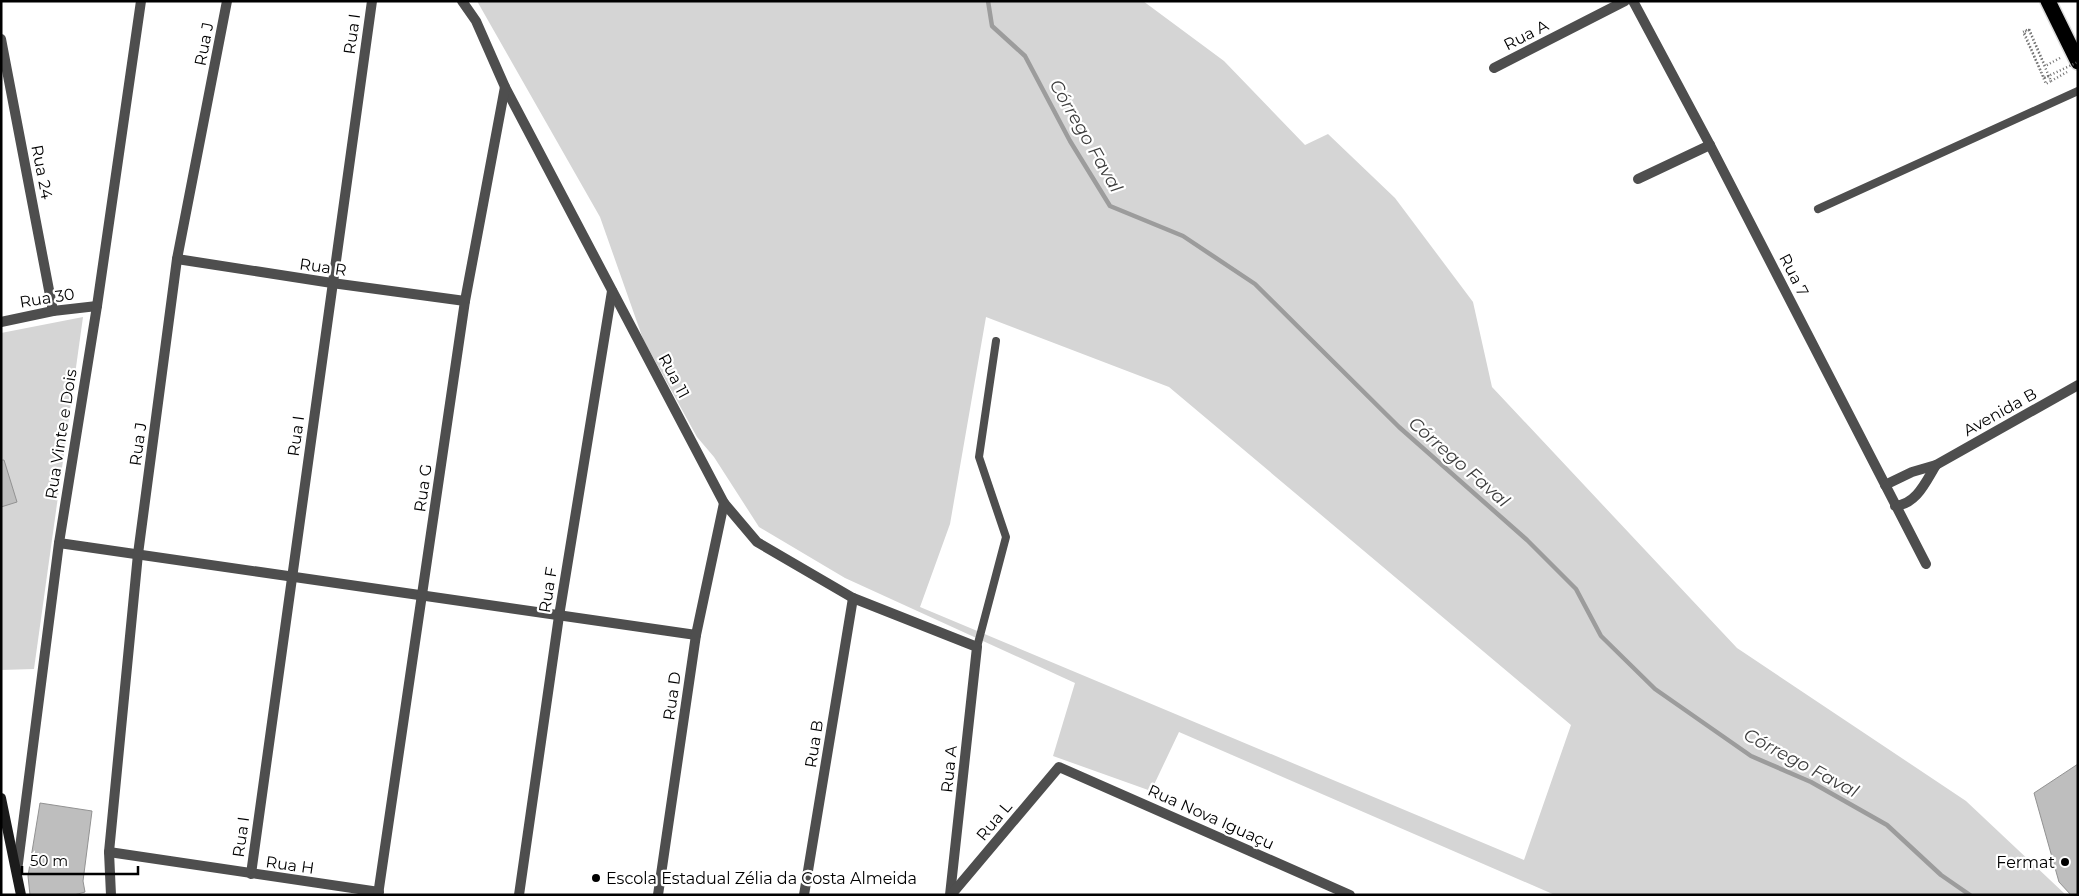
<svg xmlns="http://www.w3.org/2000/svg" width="2079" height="896" font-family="Montserrat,sans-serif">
  <rect width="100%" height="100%" fill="#fff"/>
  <g fill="#d5d5d5" fill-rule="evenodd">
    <path d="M 477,1 L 1143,1 L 1224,61 L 1305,145 L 1328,134 L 1395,198 L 1473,302 L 1492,387 L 1737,648 L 1966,801 L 2066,895 L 1555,895 L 1179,732 L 1151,791 L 1053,756 L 1075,683 L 845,578 L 759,527 L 714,457 L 697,437 L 643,339 L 600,217 ZM 986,317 L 1169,387 L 1571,725 L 1524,860 L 920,607 L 950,524 Z"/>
    <path d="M 83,317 L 34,669 L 1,670 L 1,333 Z"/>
  </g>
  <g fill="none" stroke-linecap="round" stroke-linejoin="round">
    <path stroke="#9c9c9c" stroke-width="4.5" d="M 988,1 L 992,26 L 1025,56 L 1070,141 L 1110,206 L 1183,236 L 1255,284 L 1399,427 L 1527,540 L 1576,589 L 1601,636 L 1655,689 L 1751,756 L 1811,782 L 1887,825 L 1941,875 L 1970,895"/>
  </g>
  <g fill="#bebebe" stroke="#929292">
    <path d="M 1,460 L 4,460 L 17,502 L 1,507 Z"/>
    <path d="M 2078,764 L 2078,895 L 2071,895 L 2059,882 L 2034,793 Z"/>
    <path d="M 40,803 L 92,811 L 83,881 L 85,892 L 74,895 L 30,895 L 28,876 Z"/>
  </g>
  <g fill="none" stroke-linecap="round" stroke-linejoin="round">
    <g stroke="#dbdbdb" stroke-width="18">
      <path id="highway" d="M 2048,1 L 2078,62"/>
    </g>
    <g stroke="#707070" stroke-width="2.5" stroke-dasharray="1 2.5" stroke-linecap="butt">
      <path d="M 2029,30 L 2051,81 L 2046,84 L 2024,32 Z"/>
      <path d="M 2049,76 L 2044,78 L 2023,32 L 2029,29 L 2045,66 L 2060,58"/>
      <path d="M 2051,81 L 2067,72"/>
    </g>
    <g stroke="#4e4e4e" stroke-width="8">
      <path d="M 1818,209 L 2078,91"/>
      <path d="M 977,647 L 1006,537 L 979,457 L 996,341"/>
    </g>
    <g stroke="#4e4e4e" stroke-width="10">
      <path d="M 462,1 L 476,21 L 505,87 L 724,503 L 757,542 L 853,598 L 977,647 L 950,895"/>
      <path d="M 1633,1 L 1710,145 L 1926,564"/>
      <path d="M 1,39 L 53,311"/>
      <path d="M 1494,68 L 1625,1"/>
      <path d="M 1638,179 L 1710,145"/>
      <path d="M 177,259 L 332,283 L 465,301"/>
      <path d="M 1,322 L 53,311 L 97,306"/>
      <path d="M 1885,485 L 1912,472 L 1936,465 L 2078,385"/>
      <path d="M 1895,506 C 1917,504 1926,481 1936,465"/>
      <path d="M 59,543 L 696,635"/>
      <path d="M 109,852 L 379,892"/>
      <path d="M 17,871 L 59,543 L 97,306 L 141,1"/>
      <path d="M 251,874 L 372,1"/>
      <path d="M 111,895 L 109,852 L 138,554 L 177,259 L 227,1"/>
      <path d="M 378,895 L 465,301 L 505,87"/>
      <path d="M 519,895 L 559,616 L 612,291"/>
      <path d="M 658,895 L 696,635 L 724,503"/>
      <path d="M 804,895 L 853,598"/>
      <path d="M 951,895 L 1059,767 L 1350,895"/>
    </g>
    <path stroke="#1b1b1b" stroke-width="10" d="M 1,798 L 21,895"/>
    <use href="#highway" stroke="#000" stroke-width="15"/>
    <path stroke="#707070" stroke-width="2.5" stroke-dasharray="1 2.5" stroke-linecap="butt" d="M 2044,78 L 2078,62"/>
  </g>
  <g fill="#000" stroke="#fff" stroke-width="2">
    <circle cx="2065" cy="862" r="5"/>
    <circle cx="596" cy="878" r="5"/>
  </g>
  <g text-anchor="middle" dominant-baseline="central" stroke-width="4.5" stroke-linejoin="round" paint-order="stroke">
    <g font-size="16" fill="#000" stroke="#fff">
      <text transform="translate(352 34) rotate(-82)">Rua I</text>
      <text transform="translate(1526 35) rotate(-27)">Rua A</text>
      <text transform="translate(204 44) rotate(-79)">Rua J</text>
      <text transform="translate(42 172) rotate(79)">Rua 24</text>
      <text transform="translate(323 267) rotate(8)">Rua R</text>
      <text transform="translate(1794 275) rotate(63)">Rua 7</text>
      <text transform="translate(47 298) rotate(-9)">Rua 30</text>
      <text transform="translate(674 376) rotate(62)">Rua 11</text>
      <text transform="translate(2000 412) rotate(-29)">Avenida B</text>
      <text transform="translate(61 434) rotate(-81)">Rua Vinte e Dois</text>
      <text transform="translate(296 436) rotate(-82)">Rua I</text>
      <text transform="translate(138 444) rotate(-82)">Rua J</text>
      <text transform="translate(423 488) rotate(-82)">Rua G</text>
      <text transform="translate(548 590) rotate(-81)">Rua F</text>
      <text transform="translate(672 696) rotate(-82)">Rua D</text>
      <text transform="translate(814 744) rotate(-81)">Rua B</text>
      <text transform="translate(949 769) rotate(-84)">Rua A</text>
      <text transform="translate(1211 817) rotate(24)">Rua Nova Iguaçu</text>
      <text transform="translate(994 821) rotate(-50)">Rua L</text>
      <text transform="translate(241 837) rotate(-82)">Rua I</text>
      <text transform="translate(290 865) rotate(8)">Rua H</text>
    </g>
    <g font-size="16" fill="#000" stroke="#fff" text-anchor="end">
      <text x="2055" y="862">Fermat</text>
      <text x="606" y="878" text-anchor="start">Escola Estadual Zélia da Costa Almeida</text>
    </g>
    <g font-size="18" font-style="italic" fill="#3d3d3d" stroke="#fff">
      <text transform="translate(1086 136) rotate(60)">Córrego Faval</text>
      <text transform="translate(1459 462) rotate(41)">Córrego Faval</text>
      <text transform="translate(1801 763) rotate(28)">Córrego Faval</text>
    </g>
  </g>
  <rect width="2079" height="896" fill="none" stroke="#000000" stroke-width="5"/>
  <path d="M22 866v8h116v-8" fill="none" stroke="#000000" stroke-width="2.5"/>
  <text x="30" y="866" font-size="15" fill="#000000" stroke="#ffffff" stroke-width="4" paint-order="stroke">50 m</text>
</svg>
